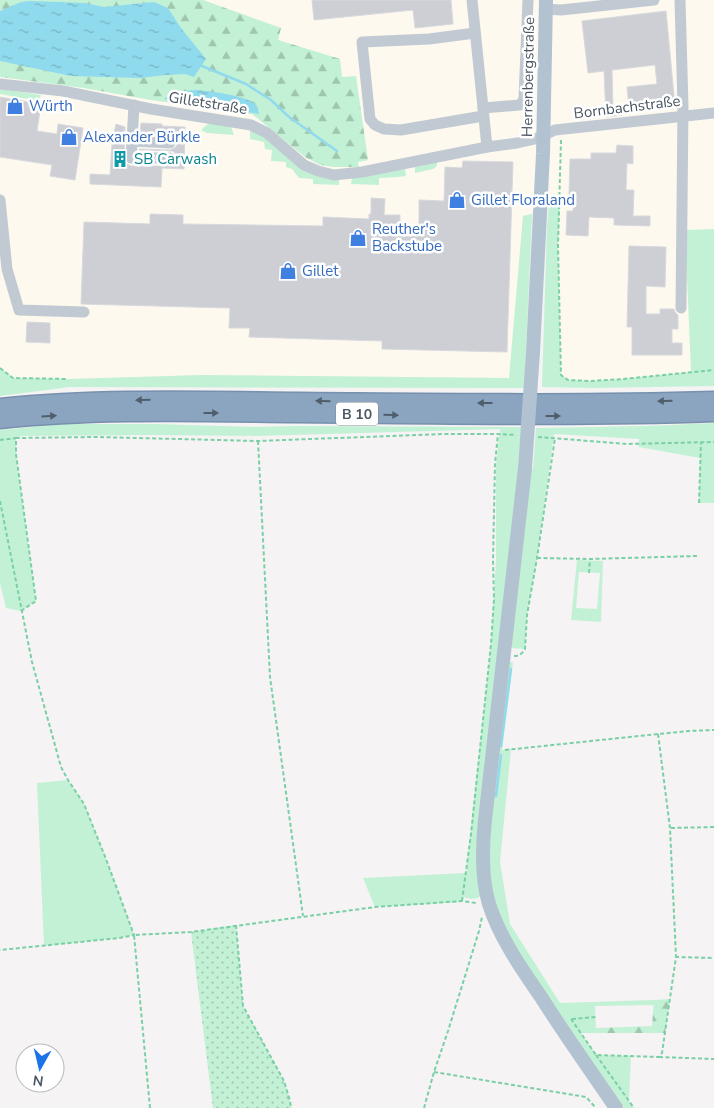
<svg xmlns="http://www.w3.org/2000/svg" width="714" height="1108" font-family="'Nunito Sans',sans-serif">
  <defs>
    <pattern id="forest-firs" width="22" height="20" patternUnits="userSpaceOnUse" patternTransform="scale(1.25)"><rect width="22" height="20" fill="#c3f1d5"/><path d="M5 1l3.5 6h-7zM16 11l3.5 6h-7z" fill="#a0c6b0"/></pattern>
    <pattern id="garden-dots" width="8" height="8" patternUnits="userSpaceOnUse" patternTransform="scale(1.25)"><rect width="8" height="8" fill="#c3f1d5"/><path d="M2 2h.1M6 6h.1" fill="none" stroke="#a0c6b0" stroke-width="1.8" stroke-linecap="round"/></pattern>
    <pattern id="water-ripples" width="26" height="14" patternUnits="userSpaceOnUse" patternTransform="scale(1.25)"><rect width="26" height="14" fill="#90daee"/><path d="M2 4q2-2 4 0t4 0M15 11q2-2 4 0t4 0" fill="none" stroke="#78b4c4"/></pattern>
  </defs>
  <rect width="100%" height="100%" fill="#f5f3f3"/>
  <path fill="#fdf9ef" d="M 203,0 L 714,0 L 714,277 L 687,276 L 692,372 L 623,379 L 591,381 L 568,380 L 561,375 L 558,245 L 560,204 L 523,216 L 509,378 L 203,375 L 68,379 L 13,378 L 0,368 L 0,77 L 84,88 L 151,100 L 252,114 L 305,157 L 320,165 L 334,167 L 359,166 L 358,162 L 368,160 L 356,77 L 342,78 L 340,59 L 278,40 L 280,28 Z"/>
  <g fill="#c3f1d5" fill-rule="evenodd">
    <path d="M 0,89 L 41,95 L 39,101 L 0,94 Z"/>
    <path d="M 209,123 L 231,127 L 234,135 L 207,133 L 201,130 Z"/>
    <path d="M 250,130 L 260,134 L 339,179 L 339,185 L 313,184 L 313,179 L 299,178 L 292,169 L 286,167 L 286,162 L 271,161 L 272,150 L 265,149 L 264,142 L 250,139 Z"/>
    <path d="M 437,162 L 437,166 L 433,169 L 415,173 L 415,167 Z"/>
    <path d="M 405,169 L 406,176 L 398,177 L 379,178 L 379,185 L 351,184 L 352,178 Z"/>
    <path d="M 549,203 L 560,204 L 558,245 L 561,374 L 568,380 L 591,381 L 623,379 L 691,372 L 687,276 L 687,230 L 714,229 L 714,386 L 592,388 L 542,387 L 547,227 Z"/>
    <path d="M 532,214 L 526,351 L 524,388 L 70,387 L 0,396 L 0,368 L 14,378 L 68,379 L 203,375 L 509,378 L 523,216 Z"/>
    <path d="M 714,423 L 714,503 L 699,503 L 700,458 L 639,447 L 639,439 L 554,434 L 537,558 L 527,615 L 525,649 L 512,648 L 511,643 L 519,579 L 531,469 L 533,469 L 536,428 L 647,426 Z"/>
    <path d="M 64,424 L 154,424 L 255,427 L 294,426 L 521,427 L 518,467 L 519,468 L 482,894 L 478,898 L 471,899 L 463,897 L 462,902 L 375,907 L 363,878 L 466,873 L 491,644 L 496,560 L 496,465 L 500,429 L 257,436 L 153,435 L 22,436 L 16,438 L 16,454 L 36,601 L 21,611 L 6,608 L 0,583 L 0,430 Z"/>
    <path d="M 577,560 L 603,561 L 601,622 L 571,620 ZM 579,572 L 600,573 L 597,609 L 576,608 Z"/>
    <path d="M 508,662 L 513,662 L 502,750 L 511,749 L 500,862 L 510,924 L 560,1003 L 654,1000 L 654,1005 L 595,1006 L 596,1033 L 581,1033 L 596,1055 L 631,1056 L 629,1101 L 634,1108 L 624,1108 L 604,1083 L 520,957 L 499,918 L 493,895 L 488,853 Z"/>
    <path d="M 68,780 L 84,804 L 106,859 L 134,935 L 119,938 L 44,946 L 37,783 Z"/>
  </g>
  <g fill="url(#forest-firs)">
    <path d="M 0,0 L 203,0 L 281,28 L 278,40 L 340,59 L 342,77 L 356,76 L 368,160 L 358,162 L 359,167 L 334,167 L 320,165 L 305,157 L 252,114 L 151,100 L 84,88 L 0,77 Z"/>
    <path d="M 670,999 L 665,1033 L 596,1033 L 596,1028 L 652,1026 L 654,1000 Z"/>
  </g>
  <path fill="url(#garden-dots)" d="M 236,925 L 243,1006 L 284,1081 L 290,1101 L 291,1108 L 213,1108 L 191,932 Z"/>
  <g fill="url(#water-ripples)">
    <path d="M 30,1 L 85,3 L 104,7 L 154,2 L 168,8 L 181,28 L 206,59 L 194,77 L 185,74 L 166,75 L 140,78 L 71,76 L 0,61 L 0,11 L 21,2 Z"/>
    <path d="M 196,90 C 209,91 243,95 254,103 C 257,106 258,109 259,114 L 164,99 L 171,94 L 183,91 Z"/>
  </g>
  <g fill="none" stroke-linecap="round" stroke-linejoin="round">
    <g stroke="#90daee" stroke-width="2.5">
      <path d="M 202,66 L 246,84 L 271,100 L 289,117 L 337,151"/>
      <path d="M 501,746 L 511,669"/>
      <path d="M 496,796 L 501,755"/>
    </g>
  </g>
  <g fill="#cdcfd5" stroke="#d7d9de">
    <path d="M 312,0 L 451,0 L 453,24 L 415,28 L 413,10 L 314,20 Z"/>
    <path d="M 666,11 L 675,106 L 660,107 L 659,104 L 629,108 L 627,87 L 657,84 L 655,65 L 612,70 L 613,108 L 622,107 L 623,115 L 606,117 L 604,71 L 588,73 L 582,21 Z"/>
    <path d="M 0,97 L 41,104 L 37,131 L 57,134 L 58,124 L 83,128 L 75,180 L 50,176 L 52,165 L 0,157 Z"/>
    <path d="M 141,123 L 162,124 L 162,126 L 185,127 L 184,169 L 162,168 L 161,187 L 90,184 L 90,174 L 110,175 L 112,143 L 116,124 L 125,127 L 124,158 L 124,161 L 127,164 L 131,166 L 170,166 L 176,162 L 177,158 L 177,155 L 173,151 L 139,150 L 139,149 L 170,150 L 176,147 L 177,144 L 176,139 L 171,136 L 140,134 Z"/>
    <path d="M 617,145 L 633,146 L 633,164 L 627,163 L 626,190 L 634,190 L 633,216 L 650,216 L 650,226 L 614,225 L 614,218 L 589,217 L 588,236 L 566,235 L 567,211 L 573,211 L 574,196 L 569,195 L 570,159 L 591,159 L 591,153 L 616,153 Z"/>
    <path d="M 463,161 L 513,162 L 507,352 L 382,349 L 382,341 L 249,337 L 250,328 L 229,328 L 230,308 L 81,304 L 84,222 L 150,224 L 150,214 L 183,215 L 183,224 L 323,226 L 323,217 L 369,219 L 369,214 L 371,214 L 371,198 L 385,199 L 384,215 L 400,215 L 400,229 L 419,229 L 419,200 L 444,201 L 445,167 L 462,168 Z"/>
    <path d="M 629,246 L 666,247 L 665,287 L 646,286 L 646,314 L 660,314 L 660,309 L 674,309 L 675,312 L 678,315 L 678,329 L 672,329 L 672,343 L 682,343 L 682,355 L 632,355 L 632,327 L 627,327 Z"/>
    <path d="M 27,322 L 50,323 L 50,343 L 26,342 Z"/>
  </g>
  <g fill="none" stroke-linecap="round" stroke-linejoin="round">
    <g stroke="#7690ad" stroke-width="19">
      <g id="highway">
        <path d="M 0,407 C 99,397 199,400 298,401 C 437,402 575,404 714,400"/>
        <path d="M 0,420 C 98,410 196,413 295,414 C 434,415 574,418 714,413"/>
      </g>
    </g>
    <g stroke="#7ad0a6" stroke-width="2" stroke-dasharray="4 2.5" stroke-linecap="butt">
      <path d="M 561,140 L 558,245 L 561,375 L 568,380 L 591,381 L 623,379 L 714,370"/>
      <path d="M 0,368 L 13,378 L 68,379"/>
      <path d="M 538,437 L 627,444 L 714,442"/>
      <path d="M 0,440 L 16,438"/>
      <path d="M 258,441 L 270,677 L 303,916"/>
      <path d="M 0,501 L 32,662 L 61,767 L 68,780 L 84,804 L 106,859 L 134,935 L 119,938 L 0,950"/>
      <path d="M 699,503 L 701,443"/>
      <path d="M 537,558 L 590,559 L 697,556"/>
      <path d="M 589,573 L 590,559"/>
      <path d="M 21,611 L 36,601 L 16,454 L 16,438 L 97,437 L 258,441 L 443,434 L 498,434 L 516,435"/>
      <path d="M 514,656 C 519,656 522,654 525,649 L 527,615 L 537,558 L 555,438"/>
      <path d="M 658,734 L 670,828 L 676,957"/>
      <path d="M 505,750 L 658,734 L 689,731 L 714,730"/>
      <path d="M 671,828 L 714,827"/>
      <path d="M 462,901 L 471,834 L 491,644 L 494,599 L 493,561 L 495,464 L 498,434"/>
      <path d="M 236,925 L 243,1006 L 284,1081 L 290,1101 L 291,1108"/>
      <path d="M 571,1019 L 596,1055 L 659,1057 L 662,1053 L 676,957 L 714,958"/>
      <path d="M 572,1019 L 596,1017"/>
      <path d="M 596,1055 L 634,1108"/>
      <path d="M 659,1057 L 714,1059"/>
      <path d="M 434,1072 L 586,1097 L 596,1108"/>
      <path d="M 150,1108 L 134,935 L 191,932 L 375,907 L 462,901 L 476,903"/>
      <path d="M 424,1108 L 434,1072 L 448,1031 L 479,931 L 482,917"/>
    </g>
    <g stroke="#c1cad2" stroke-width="11">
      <path d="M 472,0 L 487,147"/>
      <path d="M 680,0 L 683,106 L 681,308"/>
      <path d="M 546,9 L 561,10 L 654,0"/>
      <path d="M 475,33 L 429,39 L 362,42 L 370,119 L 375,125 L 384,129 L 401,130 L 483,116"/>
      <path d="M 0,84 L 63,91 L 151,109 L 251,125 L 267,133 L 304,165 L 318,171 L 334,175 L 362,172 L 487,147 L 517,143 L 535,139 L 555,130 L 714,113"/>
      <path d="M 134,105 L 132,141 L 170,143"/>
      <path d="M 483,108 L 520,105 L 524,99 L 528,0"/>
      <path d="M 132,141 L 131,158 L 170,158"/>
      <path d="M 0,200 L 7,269 L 19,310 L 84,312"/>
    </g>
    <g stroke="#b3c2d1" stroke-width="14">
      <path d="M 533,352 L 543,154 L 546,0"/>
      <path d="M 525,468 L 485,820 C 482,848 481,877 489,904 C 500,938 521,968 541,997 C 565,1035 591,1071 616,1108"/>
    </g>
    <use href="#highway" stroke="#8ba5c1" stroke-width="16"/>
    <path stroke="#b3c2d1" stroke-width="14" d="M 525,468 L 533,352"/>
  </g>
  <defs><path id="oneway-solid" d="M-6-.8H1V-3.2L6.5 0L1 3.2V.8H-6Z" transform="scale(1.25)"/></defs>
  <g fill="#505e6b">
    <use href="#oneway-solid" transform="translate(143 400) rotate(179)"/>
    <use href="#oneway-solid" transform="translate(323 401) rotate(-179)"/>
    <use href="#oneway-solid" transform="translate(665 401) rotate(179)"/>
    <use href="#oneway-solid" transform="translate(485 403) rotate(-180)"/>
    <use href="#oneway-solid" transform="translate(211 413)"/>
    <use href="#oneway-solid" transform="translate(391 415) rotate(1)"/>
    <use href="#oneway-solid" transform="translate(49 416) rotate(-3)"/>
    <use href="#oneway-solid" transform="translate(553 416)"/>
  </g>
  <defs>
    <g id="shop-bare" transform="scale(1.35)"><path d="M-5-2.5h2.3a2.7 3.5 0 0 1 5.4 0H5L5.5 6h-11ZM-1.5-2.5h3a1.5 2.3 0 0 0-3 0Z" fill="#3f7fe0" stroke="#fff" stroke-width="2.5" paint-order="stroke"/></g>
    <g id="building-bare" transform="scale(1.35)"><path d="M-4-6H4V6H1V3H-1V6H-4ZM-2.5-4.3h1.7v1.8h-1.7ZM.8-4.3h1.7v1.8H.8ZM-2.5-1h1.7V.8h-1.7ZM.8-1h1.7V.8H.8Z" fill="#0f9aa8" stroke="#fff" stroke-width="2.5" paint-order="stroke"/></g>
  </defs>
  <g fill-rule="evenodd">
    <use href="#shop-bare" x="15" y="106"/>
    <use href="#shop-bare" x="69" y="137"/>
    <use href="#building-bare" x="120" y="159"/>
    <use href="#shop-bare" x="457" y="200"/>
    <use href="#shop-bare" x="358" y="238"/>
    <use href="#shop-bare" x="288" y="271"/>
  </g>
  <g text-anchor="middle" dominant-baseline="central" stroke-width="5" stroke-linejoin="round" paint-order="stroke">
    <rect fill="#fff" stroke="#808990" stroke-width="1" x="336" y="402.5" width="42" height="23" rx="4"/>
    <g font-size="14" font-weight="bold" fill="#4a5661">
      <text x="357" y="414">B 10</text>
    </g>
    <g font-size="15" fill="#4a5661" stroke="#fff">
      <text transform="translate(528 77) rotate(-89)">Herrenbergstraße</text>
      <text transform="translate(208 103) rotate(9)">Gilletstraße</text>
      <text transform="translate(627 107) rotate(-7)">Bornbachstraße</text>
    </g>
    <g font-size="15" fill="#366cbe" stroke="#fff" text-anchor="start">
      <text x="29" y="106">Würth</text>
      <text x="83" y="137">Alexander Bürkle</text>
      <text x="471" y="200">Gillet Floraland</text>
      <text x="372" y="229">Reuther's<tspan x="372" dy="17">Backstube</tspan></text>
      <text x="302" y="271">Gillet</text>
    </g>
    <g font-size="15" fill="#0d838f" stroke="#fff" text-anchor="start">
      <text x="134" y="159">SB Carwash</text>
    </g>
  </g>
  <g transform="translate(40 1068) rotate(188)"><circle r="24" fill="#ffffff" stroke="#b7bbc0"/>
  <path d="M0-4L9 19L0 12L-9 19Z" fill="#1a73e8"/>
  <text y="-8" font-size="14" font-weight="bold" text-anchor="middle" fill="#4a5661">N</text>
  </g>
</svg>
